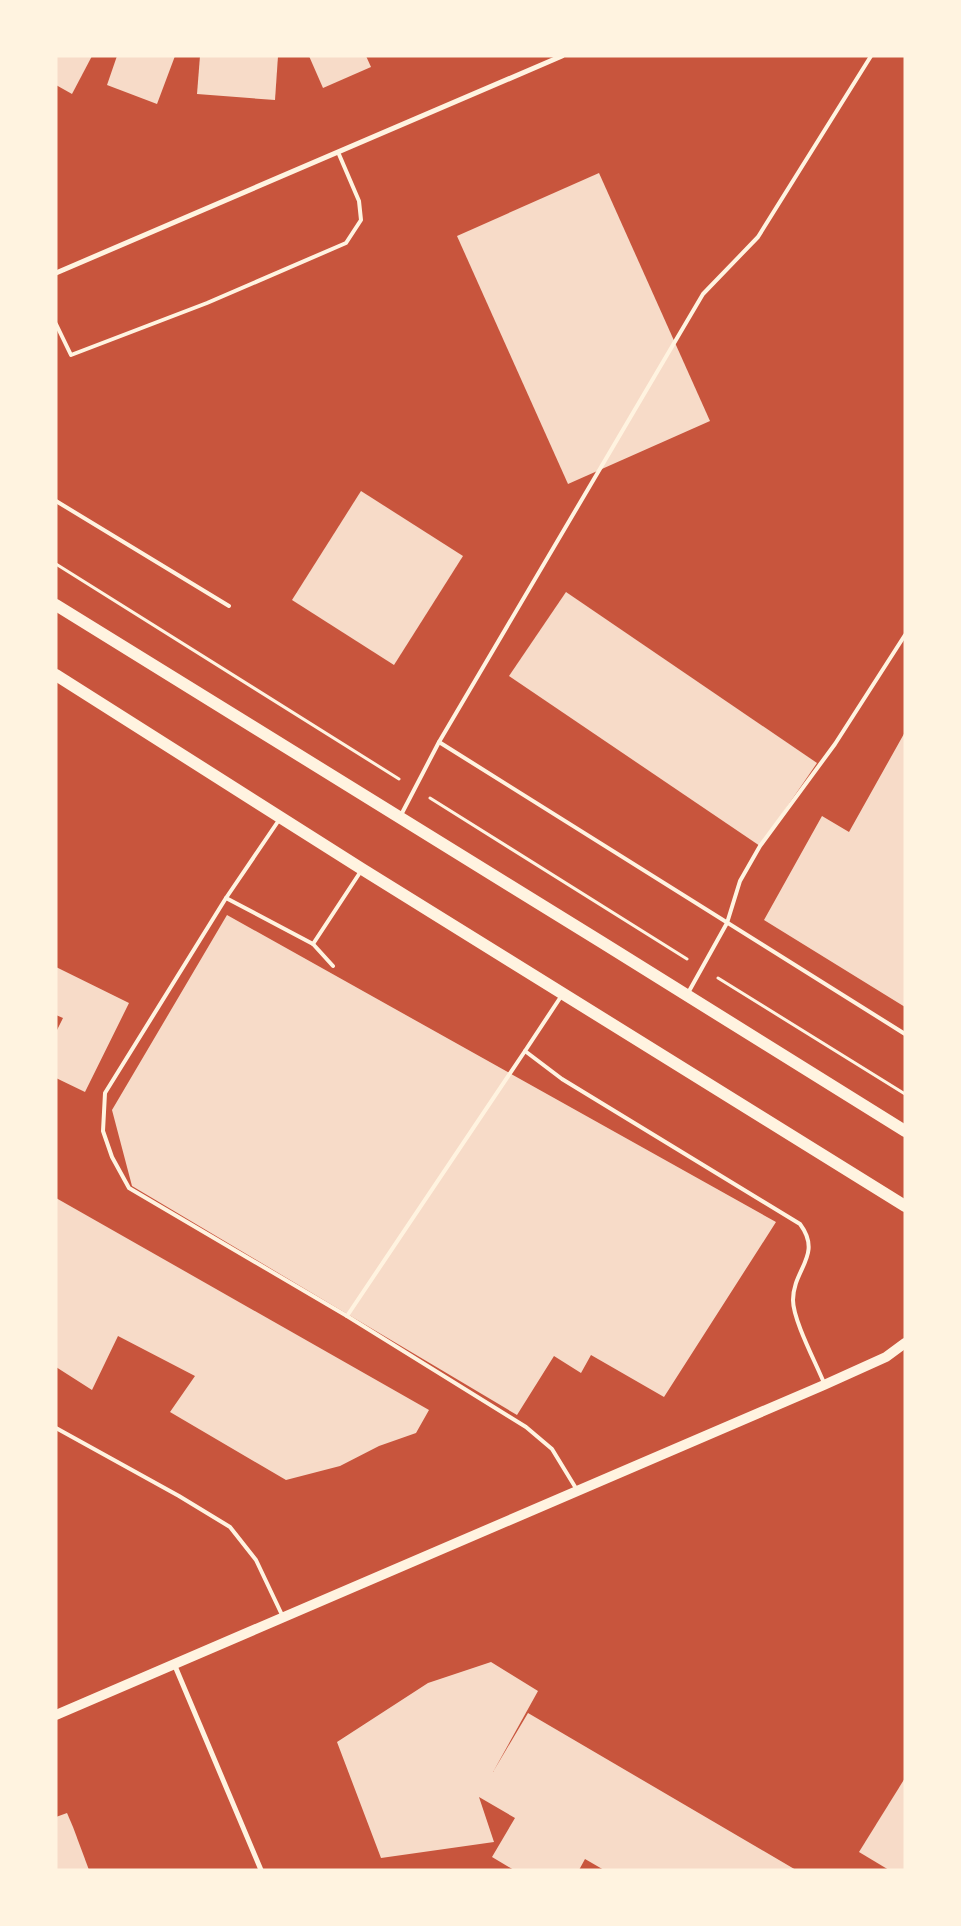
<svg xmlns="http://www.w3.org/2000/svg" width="961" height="1926" font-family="Commissioner,sans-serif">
  <rect width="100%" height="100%" fill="#c8553d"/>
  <g fill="#f7dbc8">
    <path d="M 56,56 L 92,56 L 72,94 L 56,85 Z"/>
    <path d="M 117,56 L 175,56 L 157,104 L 107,85 Z"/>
    <path d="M 200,56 L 278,56 L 275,100 L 197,94 Z"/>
    <path d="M 309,56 L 366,56 L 371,67 L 323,88 Z"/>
    <path d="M 599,173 L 710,421 L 568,484 L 457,236 Z"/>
    <path d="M 361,491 L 463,556 L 394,665 L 292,600 Z"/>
    <path d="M 566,592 L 817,763 L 760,846 L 509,676 Z"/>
    <path d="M 905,732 L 905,1007 L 764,920 L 822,816 L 849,832 Z"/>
    <path d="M 227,915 L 776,1222 L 664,1397 L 591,1355 L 581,1373 L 554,1356 L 517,1415 L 132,1186 L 112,1110 Z"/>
    <path d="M 56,967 L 129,1003 L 85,1092 L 56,1078 L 56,1032 L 63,1018 L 56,1015 Z"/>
    <path d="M 56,1198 L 429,1410 L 416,1433 L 379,1446 L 340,1466 L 286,1480 L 170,1412 L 195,1376 L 118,1336 L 92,1390 L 56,1367 Z"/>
    <path d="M 491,1662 L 538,1691 L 493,1772 L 528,1713 L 796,1870 L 604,1870 L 585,1859 L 579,1870 L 514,1870 L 492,1857 L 515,1818 L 479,1797 L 494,1842 L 381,1858 L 337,1742 L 428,1683 Z"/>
    <path d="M 905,1778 L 905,1870 L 889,1870 L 859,1852 Z"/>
    <path d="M 67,1813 L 73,1827 L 89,1870 L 56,1870 L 56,1817 Z"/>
  </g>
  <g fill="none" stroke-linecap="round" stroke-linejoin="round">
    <g stroke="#fff3e0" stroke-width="3">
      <path d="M 56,564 L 399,779"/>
      <path d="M 430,798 L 687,959"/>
      <path d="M 718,978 L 905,1094"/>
    </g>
    <g stroke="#fff3e0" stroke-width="4">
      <path d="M 56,324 L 71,355 L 207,303 L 346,243 L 361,220 L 359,201 L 338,152"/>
      <path d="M 56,501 L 229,606"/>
      <path d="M 439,742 L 905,1034"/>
      <path d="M 401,815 L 439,742 L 703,294 L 758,237 L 871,56"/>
      <path d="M 279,820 L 226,898 L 105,1093 L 103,1131 L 112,1157 L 129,1188 L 347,1316 L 526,1427 L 552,1449 L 577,1490"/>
      <path d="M 226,898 L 313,944 L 333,966"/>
      <path d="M 313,944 L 361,871"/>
      <path d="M 688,993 L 727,923 L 740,881 L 760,846 L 835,744 L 905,635"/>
      <path d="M 562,995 L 525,1051 L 562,1079 L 800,1224 C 823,1255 793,1269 793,1300 C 793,1320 816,1363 824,1383"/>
      <path d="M 347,1316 L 525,1051"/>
      <path d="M 56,1428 L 179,1496 L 230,1527 L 256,1560 L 283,1617"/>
    </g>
    <g stroke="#fff3e0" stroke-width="5">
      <path d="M 56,273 L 562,56"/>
      <path d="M 175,1666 L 261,1870"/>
    </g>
    <path stroke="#fff3e0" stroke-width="10" d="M 56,1715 L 824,1385 L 886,1357 L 905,1343"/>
    <g stroke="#fff3e0" stroke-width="12">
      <path d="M 56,605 C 339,781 623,954 905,1131"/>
      <path d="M 56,675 L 362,869 L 905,1206"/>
    </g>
  </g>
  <rect width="961" height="1926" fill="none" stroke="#fff3e0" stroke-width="115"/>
</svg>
